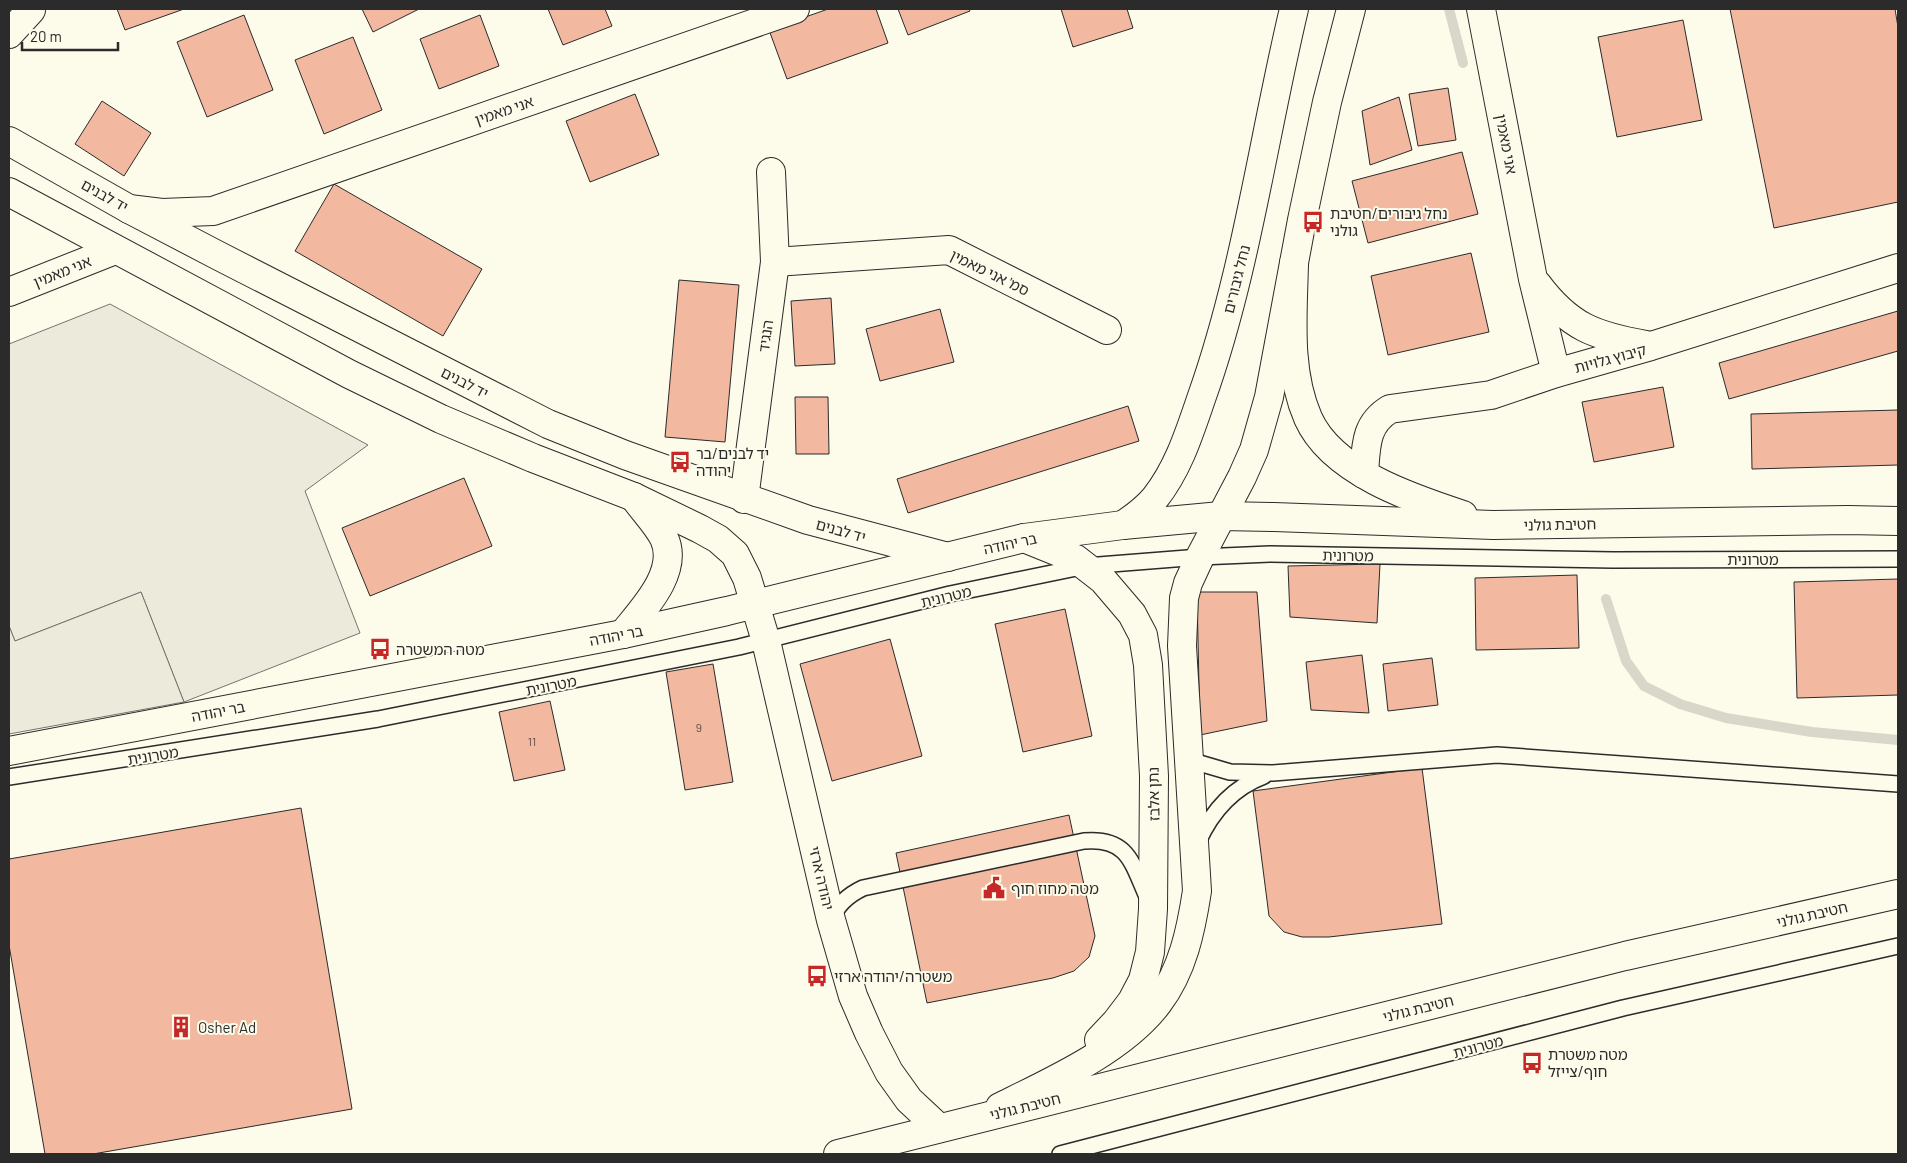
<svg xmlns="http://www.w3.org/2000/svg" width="1907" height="1163" font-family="Barlow,'Noto Sans Hebrew',sans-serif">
  <rect width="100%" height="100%" fill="#fdfbea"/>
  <path fill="#ecebdb" stroke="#74746e" d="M 110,304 L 368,445 L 305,491 L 360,633 L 184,702 L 141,592 L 15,641 L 9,626 L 9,344 Z"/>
  <path fill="#eceadb" stroke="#74746e" d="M 141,592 L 184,702 L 9,734 L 9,626 L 15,641 Z"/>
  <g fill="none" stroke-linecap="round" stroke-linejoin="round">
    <g stroke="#d8d7c9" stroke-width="10">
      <path d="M 1449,9 L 1463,63"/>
      <path d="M 1606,599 L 1626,661 L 1644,686 L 1680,704 L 1726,718 L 1812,732 L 1898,740"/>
    </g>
  </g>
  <g fill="#f2b8a0" stroke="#2b2b2b">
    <path d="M 117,9 L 184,9 L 125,30 Z"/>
    <path d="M 362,9 L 419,9 L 373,32 Z"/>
    <path d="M 548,9 L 605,9 L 612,26 L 563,45 Z"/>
    <path d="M 828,9 L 876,9 L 888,43 L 787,79 L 769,30 Z"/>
    <path d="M 898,9 L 969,9 L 970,11 L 908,35 Z"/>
    <path d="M 1061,9 L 1127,9 L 1133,28 L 1073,47 Z"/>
    <path d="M 1730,9 L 1895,9 L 1898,27 L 1898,202 L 1774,228 Z"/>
    <path d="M 244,15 L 273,90 L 207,117 L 177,42 Z"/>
    <path d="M 480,15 L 499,66 L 439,89 L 420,39 Z"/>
    <path d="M 1683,20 L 1702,120 L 1617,137 L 1598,37 Z"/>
    <path d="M 353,37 L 382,110 L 324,134 L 295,60 Z"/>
    <path d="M 1448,88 L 1456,140 L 1418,146 L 1409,94 Z"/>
    <path d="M 635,94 L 659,155 L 590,182 L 566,121 Z"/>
    <path d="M 1399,97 L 1412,150 L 1370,165 L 1362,111 Z"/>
    <path d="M 102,101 L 151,133 L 124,176 L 75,144 Z"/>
    <path d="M 1462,152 L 1478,214 L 1368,243 L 1352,181 Z"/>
    <path d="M 334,184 L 482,269 L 443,336 L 295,251 Z"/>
    <path d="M 1471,253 L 1489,332 L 1388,355 L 1371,276 Z"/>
    <path d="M 679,280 L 739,285 L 725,442 L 665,437 Z"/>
    <path d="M 831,298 L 835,364 L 795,366 L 791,301 Z"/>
    <path d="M 940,309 L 954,362 L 880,381 L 866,329 Z"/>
    <path d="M 1898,311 L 1898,351 L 1729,399 L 1719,363 Z"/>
    <path d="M 1663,387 L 1674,447 L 1594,462 L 1582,402 Z"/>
    <path d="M 795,397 L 828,397 L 829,454 L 796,454 Z"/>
    <path d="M 1128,406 L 1139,441 L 908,513 L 897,479 Z"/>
    <path d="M 1898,410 L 1898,465 L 1752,469 L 1751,414 Z"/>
    <path d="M 464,478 L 492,546 L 370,596 L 342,528 Z"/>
    <path d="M 1380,564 L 1377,623 L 1290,617 L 1288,566 Z"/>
    <path d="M 1577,575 L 1579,648 L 1476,650 L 1475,578 Z"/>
    <path d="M 1898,579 L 1898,695 L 1797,698 L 1794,582 Z"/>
    <path d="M 1197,592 L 1257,592 L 1267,721 L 1200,735 Z"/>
    <path d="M 1065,609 L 1092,736 L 1023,752 L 995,624 Z"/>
    <path d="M 890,639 L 922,756 L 832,781 L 800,664 Z"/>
    <path d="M 1362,655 L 1369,713 L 1311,710 L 1306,662 Z"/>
    <path d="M 1432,658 L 1438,705 L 1388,711 L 1383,664 Z"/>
    <path d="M 713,664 L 733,782 L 685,790 L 666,672 Z"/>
    <path d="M 550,701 L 565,770 L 514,781 L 499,712 Z"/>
    <path d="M 1422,768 L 1442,924 L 1329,937 L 1302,937 L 1284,932 L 1269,916 L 1253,791 Z"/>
    <path d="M 301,808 L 352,1109 L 93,1154 L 45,1154 L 9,945 L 9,859 Z"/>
    <path d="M 1069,815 L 1095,936 L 1089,957 L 1074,971 L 1053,978 L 927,1003 L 896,853 Z"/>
  </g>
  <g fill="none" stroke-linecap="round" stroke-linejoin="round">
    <g stroke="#2b2b2b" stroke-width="18">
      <g id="lane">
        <path d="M 1189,760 L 1230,772 L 1273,773 L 1497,755 L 1898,784"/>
        <path d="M 9,777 L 378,719 L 739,647 L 950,594 L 1086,566 L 1200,557 L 1270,554 L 1613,560 L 1898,559"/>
        <path d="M 1198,842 C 1212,811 1232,788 1264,776"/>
        <path d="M 831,920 C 837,905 848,895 863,888 L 1084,841 C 1129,837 1132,864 1148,899"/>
        <path d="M 1060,1154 L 1623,1008 L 1898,946"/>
      </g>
    </g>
    <g stroke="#2b2b2b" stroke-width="30">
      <g id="street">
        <path d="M 1481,9 L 1533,279 L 1556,373"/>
        <path d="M 129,209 L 162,213 L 213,211 L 795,9"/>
        <path d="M 775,262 L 949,250 L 1107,330"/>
        <path d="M 1537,284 C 1569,327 1595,336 1646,345"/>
        <path d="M 9,292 L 115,250"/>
        <path d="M 1364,474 C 1366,446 1365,424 1390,409 L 1491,395 L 1556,373 L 1651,346 L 1898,268"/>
        <path d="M 744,499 L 775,262 L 771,172"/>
      </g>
    </g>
    <g stroke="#2b2b2b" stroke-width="30">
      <g id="secondary">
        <path d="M 9,34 L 31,10"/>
        <path d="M 9,141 L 129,209 L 217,255 L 548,424 L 625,455 L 808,520 L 948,557"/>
        <path d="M 9,192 L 349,374 L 441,419 L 533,458 L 634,497 L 700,529 L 718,539 L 735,554 L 747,578 L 766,641 L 831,920 L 853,996 L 869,1033 L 889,1072 L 909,1100 L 939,1128"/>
        <path d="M 1123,525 C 1135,517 1146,509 1155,498 C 1178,469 1189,434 1201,399 C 1246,273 1263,139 1294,9"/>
        <path d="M 1024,538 L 1076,559 L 1103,580 L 1132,614 L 1143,635 L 1148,665 L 1154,776 L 1153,909 L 1150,952 L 1143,980 L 1132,1001 L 1116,1022 L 1099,1040"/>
        <path d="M 1000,1107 C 1051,1082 1124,1049 1158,1003 C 1183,970 1191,930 1197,891 L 1182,646 L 1184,598 L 1188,583 L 1200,557 L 1242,477 L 1254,450 L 1269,397 L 1302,220 L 1327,102 L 1351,9"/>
      </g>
    </g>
    <g stroke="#2b2b2b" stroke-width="30">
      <g id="highway">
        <path d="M 1294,263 C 1293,314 1287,370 1308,418 C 1332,472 1411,498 1463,515"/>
        <path d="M 623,634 C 642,610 680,572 664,538 C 657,524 643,510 634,497"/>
        <path d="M 9,751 L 623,634 L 727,611 L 1024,538 L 1123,525 L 1221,516 L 1274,517 L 1493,525 L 1848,520 L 1898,521"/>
        <path d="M 838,1154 L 1625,956 L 1898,894"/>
      </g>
    </g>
    <use href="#lane" stroke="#fdfbea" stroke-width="15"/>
    <use href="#street" stroke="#fdfbea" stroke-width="28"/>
    <use href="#secondary" stroke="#fdfbea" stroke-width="28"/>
    <use href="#highway" stroke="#fdfbea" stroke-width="28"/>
  </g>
  <defs>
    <g id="bus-bare" transform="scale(1.725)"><path d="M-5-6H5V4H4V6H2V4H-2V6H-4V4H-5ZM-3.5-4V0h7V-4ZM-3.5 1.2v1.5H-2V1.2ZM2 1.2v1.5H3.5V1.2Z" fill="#c62828" stroke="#fdfbea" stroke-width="2.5" paint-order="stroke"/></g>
    <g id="civic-bare" transform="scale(1.725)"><path d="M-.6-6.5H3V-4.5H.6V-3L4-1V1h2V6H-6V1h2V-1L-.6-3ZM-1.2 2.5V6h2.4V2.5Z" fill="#c62828" stroke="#fdfbea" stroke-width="2.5" paint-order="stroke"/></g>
    <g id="building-bare" transform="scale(1.725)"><path d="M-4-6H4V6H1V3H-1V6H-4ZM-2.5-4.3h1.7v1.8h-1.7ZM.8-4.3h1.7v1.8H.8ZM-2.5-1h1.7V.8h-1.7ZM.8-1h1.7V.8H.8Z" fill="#c62828" stroke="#fdfbea" stroke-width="2.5" paint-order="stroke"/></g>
  </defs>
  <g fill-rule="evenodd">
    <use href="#bus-bare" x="1313" y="222"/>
    <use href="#bus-bare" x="680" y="462"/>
    <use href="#bus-bare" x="380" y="649"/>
    <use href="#civic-bare" x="994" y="888"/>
    <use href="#bus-bare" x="817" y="976"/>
    <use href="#building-bare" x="181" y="1027"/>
    <use href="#bus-bare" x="1532" y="1063"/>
  </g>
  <g text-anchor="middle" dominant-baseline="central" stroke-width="4" stroke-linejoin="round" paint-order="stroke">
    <g font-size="12" fill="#5d4e48">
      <text x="699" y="727">9</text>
      <text x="532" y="741">11</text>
    </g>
    <g font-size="15" fill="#2b2b2b" stroke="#fdfbea">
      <text transform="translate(504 110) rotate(-19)">אני מאמין</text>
      <text transform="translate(1507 144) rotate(79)">אני מאמין</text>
      <text transform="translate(105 195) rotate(29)">יד לבנים</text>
      <text transform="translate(62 271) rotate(-22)">אני מאמין</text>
      <text transform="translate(990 272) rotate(26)">סמ' אני מאמין</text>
      <text transform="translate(1236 279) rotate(-76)">נחל גיבורים</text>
      <text transform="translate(765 336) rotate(-82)">הנגיד</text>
      <text transform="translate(1610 358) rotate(-15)">קיבוץ גלויות</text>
      <text transform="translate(465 382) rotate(27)">יד לבנים</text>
      <text transform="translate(1560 524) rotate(-1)">חטיבת גולני</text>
      <text transform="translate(841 530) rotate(16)">יד לבנים</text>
      <text transform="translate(1010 543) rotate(-12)">בר יהודה</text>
      <text transform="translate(1348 555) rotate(1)">מטרונית</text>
      <text x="1753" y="559">מטרונית</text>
      <text transform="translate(946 596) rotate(-13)">מטרונית</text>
      <text transform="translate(616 635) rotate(-11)">בר יהודה</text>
      <text transform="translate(551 685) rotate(-11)">מטרונית</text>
      <text transform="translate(218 711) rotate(-11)">בר יהודה</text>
      <text transform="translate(153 755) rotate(-9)">מטרונית</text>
      <text transform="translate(1153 794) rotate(-91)">נתן אלבז</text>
      <text transform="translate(822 878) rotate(77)">יהודה ארזי</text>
      <text transform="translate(1812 914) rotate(-13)">חטיבת גולני</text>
      <text transform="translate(1418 1008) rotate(-14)">חטיבת גולני</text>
      <text transform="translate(1478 1046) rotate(-15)">מטרונית</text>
      <text transform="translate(1025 1106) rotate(-14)">חטיבת גולני</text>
    </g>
    <g font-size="15" fill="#2b2b2b" stroke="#fdfbea" text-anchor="start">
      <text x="1330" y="213">נחל גיבורים/חטיבת<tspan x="1330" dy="17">גולני</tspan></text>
      <text x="696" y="453">יד לבנים/בר<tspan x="696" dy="17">יהודה</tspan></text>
      <text x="396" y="649">מטה המשטרה</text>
      <text x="1011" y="888">מטה מחוז חוף</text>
      <text x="834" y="976">משטרה/יהודה ארזי</text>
      <text x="198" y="1027">Osher Ad</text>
      <text x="1548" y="1054">מטה משטרת<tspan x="1548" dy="17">חוף/צייזל</tspan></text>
    </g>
  </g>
  <rect width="1907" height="1163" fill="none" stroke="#2b2b2b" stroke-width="20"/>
  <path d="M22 42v8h96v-8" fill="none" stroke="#2b2b2b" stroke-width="2.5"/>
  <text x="30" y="42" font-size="15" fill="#2b2b2b" stroke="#fdfbea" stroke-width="4" paint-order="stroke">20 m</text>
</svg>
